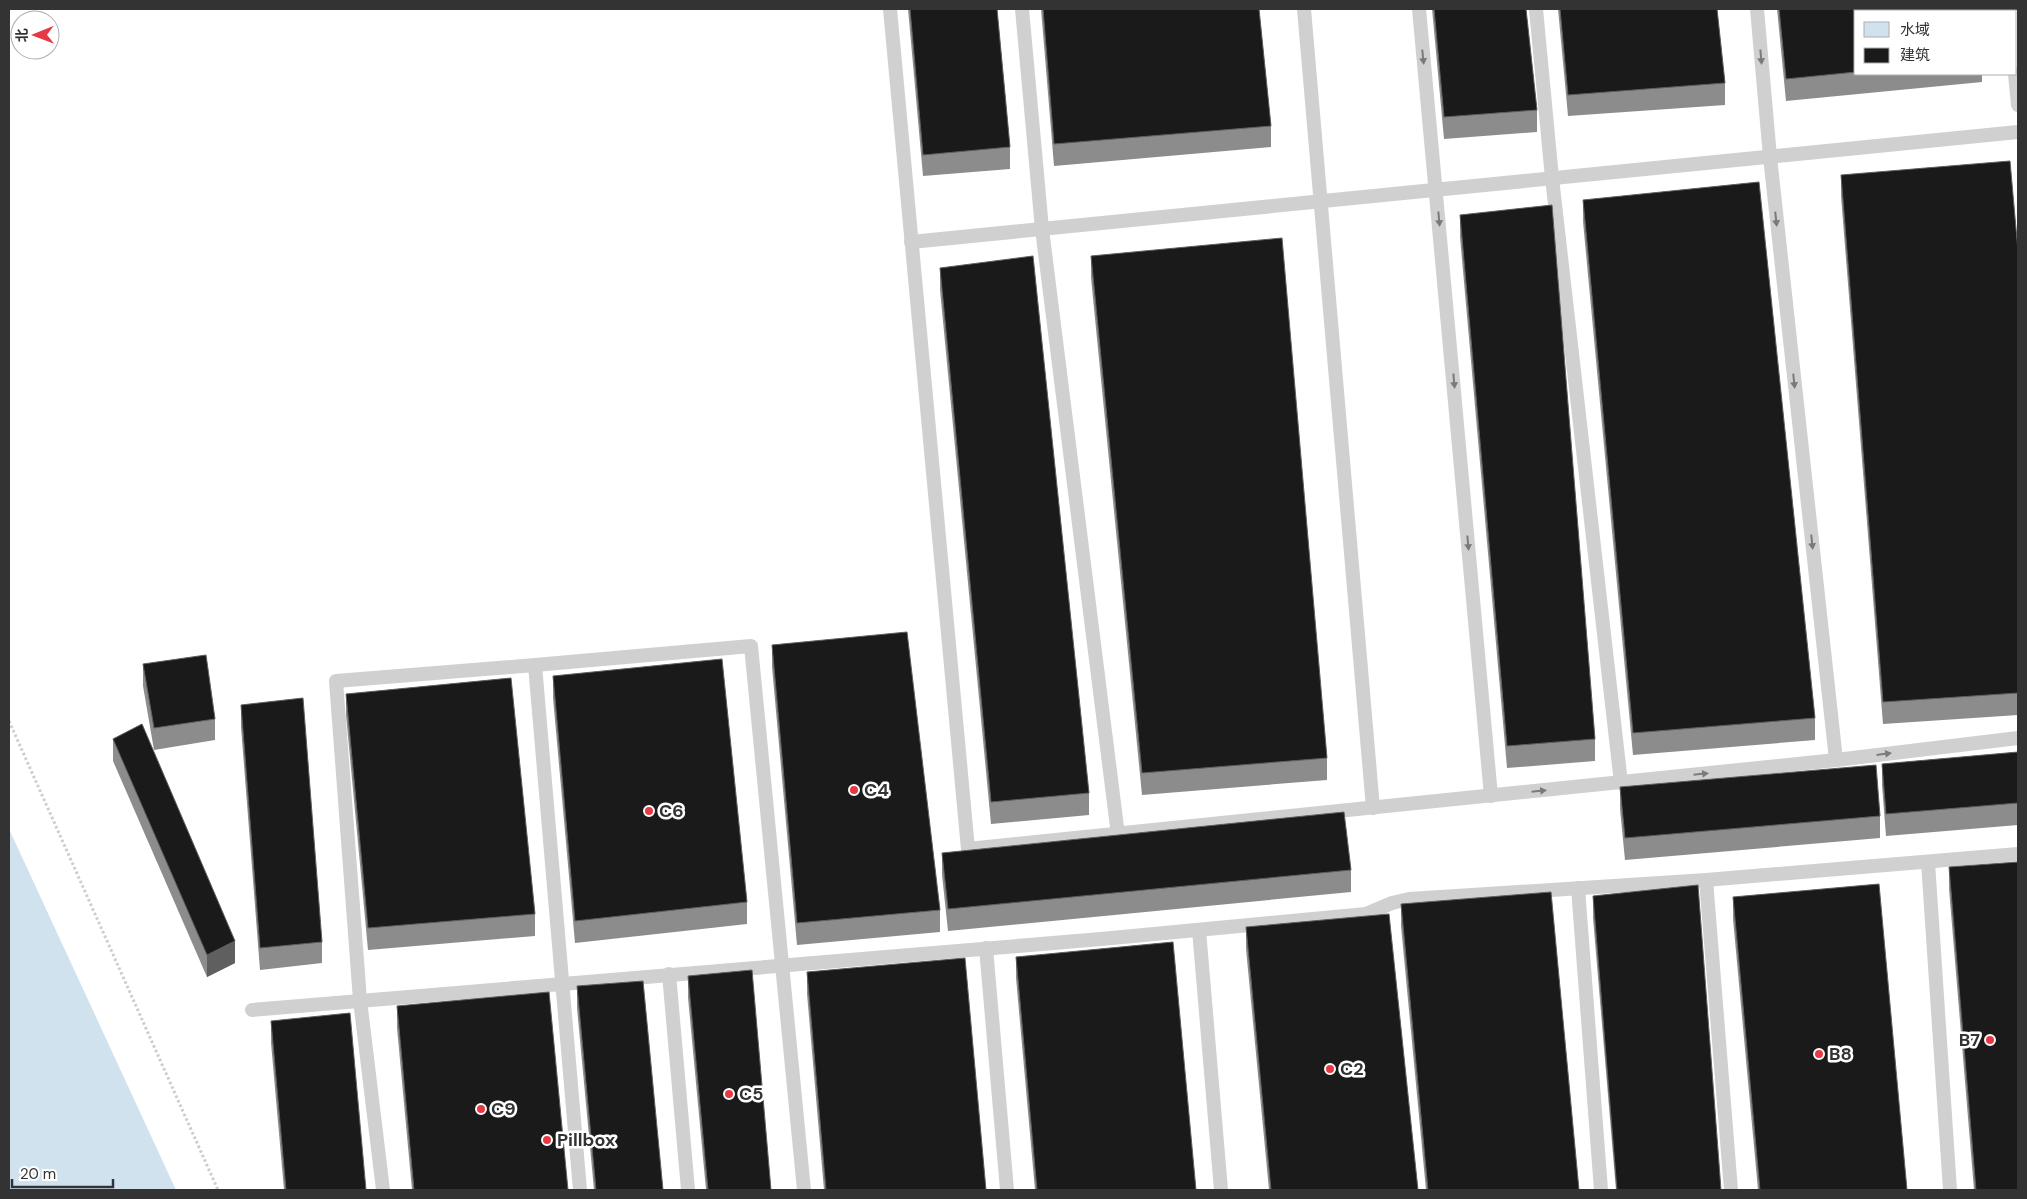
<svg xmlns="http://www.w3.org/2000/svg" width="2027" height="1199" font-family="'DM Sans','Noto Sans SC',sans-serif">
  <rect width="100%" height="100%" fill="#fff"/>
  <path fill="#cfe2ee" d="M 9,829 L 176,1190 L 9,1190 Z"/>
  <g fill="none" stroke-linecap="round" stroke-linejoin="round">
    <path stroke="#cdcdcd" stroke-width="3" stroke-dasharray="2.5 2.5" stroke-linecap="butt" d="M 9,721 L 218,1190"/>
    <g stroke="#d0d0d0" stroke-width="14">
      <path d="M 890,9 L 968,849 L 1836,760 L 2018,738"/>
      <path d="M 1022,9 L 1042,229 L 1118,835"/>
      <path d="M 1304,9 L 1373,808"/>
      <path d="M 1419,9 L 1491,796"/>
      <path d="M 1536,9 L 1552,178 L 1621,783"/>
      <path d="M 1757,9 L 1770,157 L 1836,760"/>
      <path d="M 2008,9 L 2008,11"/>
      <path d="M 2015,74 L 2018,105"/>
      <path d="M 911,242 L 2018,132"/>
      <path d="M 1928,862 L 1950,1190"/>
      <path d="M 1706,880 L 1731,1190"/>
      <path d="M 1578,888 L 1601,1190"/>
      <path d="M 1199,930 L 1221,1190"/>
      <path d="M 986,948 L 1007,1190"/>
      <path d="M 669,974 L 688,1190"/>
      <path d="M 252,1010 L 1101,939 L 1366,914 L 1392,903 L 1409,899 L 1706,880 L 2018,854"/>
      <path d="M 383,1190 L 360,1000 L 336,681 L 535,665"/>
      <path d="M 580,1190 L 535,665 L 751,646 L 804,1190"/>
    </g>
  </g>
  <g fill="#8c8c8c">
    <path d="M 908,9 L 997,9 L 1010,147 L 1010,169 L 923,176 Z"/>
    <path d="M 1041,9 L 1259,9 L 1271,126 L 1271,147 L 1054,166 Z"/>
    <path d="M 1432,9 L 1526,9 L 1537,110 L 1537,132 L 1444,139 Z"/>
    <path d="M 1558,9 L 1717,9 L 1725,83 L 1725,105 L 1568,116 Z"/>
    <path d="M 1777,9 L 1977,9 L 1856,11 L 1856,74 L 1982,74 L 1982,82 L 1786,101 Z"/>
    <path d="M 1841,175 L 2018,251 L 2018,715 L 1883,724 L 1841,196 Z"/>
    <path d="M 1583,200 L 1815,718 L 1815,740 L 1633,755 L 1583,222 Z"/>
    <path d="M 1460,215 L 1595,739 L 1595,761 L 1507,768 L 1460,237 Z"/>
    <path d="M 1091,256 L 1327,758 L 1327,780 L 1142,795 L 1091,278 Z"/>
    <path d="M 940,268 L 1089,793 L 1089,815 L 991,824 L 940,290 Z"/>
    <path d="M 772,645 L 940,910 L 940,932 L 797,945 L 772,667 Z"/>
    <path d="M 143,664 L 215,719 L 215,740 L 154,750 L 143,686 Z"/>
    <path d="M 553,676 L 747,902 L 747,924 L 575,943 L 553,698 Z"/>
    <path d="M 346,694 L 535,914 L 535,936 L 368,950 L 346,715 Z"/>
    <path d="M 241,705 L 322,942 L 322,963 L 260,970 L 241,727 Z"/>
    <path d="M 113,739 L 235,963 L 207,977 L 113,761 Z"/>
    <path d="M 2018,752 L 2018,825 L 1886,836 L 1882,785 L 1882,764 Z"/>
    <path d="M 1620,787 L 1880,816 L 1880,838 L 1625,860 L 1620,809 Z"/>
    <path d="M 942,853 L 1351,870 L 1351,892 L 948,931 L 942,875 Z"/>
    <path d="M 1949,867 L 2018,1190 L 1974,1190 L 1949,889 Z"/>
    <path d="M 1593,896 L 1721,1190 L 1616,1190 L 1593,918 Z"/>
    <path d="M 1733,897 L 1907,1190 L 1758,1190 L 1733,919 Z"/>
    <path d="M 1401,904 L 1579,1190 L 1426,1190 L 1401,926 Z"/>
    <path d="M 1246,927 L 1418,1190 L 1269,1190 L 1246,949 Z"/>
    <path d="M 1016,957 L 1196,1190 L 1035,1190 L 1016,978 Z"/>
    <path d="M 807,972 L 986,1190 L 824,1190 L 807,994 Z"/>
    <path d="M 688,976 L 771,1190 L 706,1190 L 688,998 Z"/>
    <path d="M 577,986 L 663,1190 L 594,1190 L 577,1008 Z"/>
    <path d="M 397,1006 L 568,1190 L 412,1190 L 397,1028 Z"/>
    <path d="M 271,1021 L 366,1190 L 284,1190 L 271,1043 Z"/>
  </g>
  <path fill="#5f5f5f" d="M 235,941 L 235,963 L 207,977 L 207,955 Z"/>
  <g fill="#1a1a1a" stroke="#5f5f5f">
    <path d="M 910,9 L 997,9 L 1010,147 L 923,155 Z"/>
    <path d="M 1043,9 L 1259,9 L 1271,126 L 1054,144 Z"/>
    <path d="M 1434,9 L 1526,9 L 1537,110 L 1444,117 Z"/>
    <path d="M 1560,9 L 1717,9 L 1725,83 L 1568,95 Z"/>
    <path d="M 1779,9 L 1977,9 L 1977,11 L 1856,11 L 1856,72 L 1786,79 Z"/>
    <path d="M 2010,161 L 2018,251 L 2018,693 L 1883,702 L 1841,175 Z"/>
    <path d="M 1759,182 L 1815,718 L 1633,733 L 1583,200 Z"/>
    <path d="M 1552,205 L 1595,739 L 1507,746 L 1460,215 Z"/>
    <path d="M 1282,238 L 1327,758 L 1142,773 L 1091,256 Z"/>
    <path d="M 1033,256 L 1089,793 L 991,802 L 940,268 Z"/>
    <path d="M 907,632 L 940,910 L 797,923 L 772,645 Z"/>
    <path d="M 206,655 L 215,719 L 154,728 L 143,664 Z"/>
    <path d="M 722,659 L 747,902 L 575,921 L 553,676 Z"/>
    <path d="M 511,678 L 535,914 L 368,928 L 346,694 Z"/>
    <path d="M 303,698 L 322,942 L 260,948 L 241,705 Z"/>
    <path d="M 142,724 L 235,941 L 207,955 L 113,739 Z"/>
    <path d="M 2018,752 L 2018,803 L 1886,814 L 1882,764 Z"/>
    <path d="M 1876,765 L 1880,816 L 1625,838 L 1620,787 Z"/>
    <path d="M 1344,812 L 1351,870 L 948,909 L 942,853 Z"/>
    <path d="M 2018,862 L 2018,1190 L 1976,1190 L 1949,867 Z"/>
    <path d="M 1879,884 L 1907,1190 L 1760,1190 L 1733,897 Z"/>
    <path d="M 1698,885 L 1721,1190 L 1617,1190 L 1593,896 Z"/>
    <path d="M 1551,892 L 1579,1190 L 1428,1190 L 1401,904 Z"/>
    <path d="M 1389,914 L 1418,1190 L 1271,1190 L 1246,927 Z"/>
    <path d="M 1173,942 L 1196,1190 L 1037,1190 L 1016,957 Z"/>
    <path d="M 965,958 L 986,1190 L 826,1190 L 807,972 Z"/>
    <path d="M 752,970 L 771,1190 L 708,1190 L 688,976 Z"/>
    <path d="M 643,981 L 663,1190 L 596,1190 L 577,986 Z"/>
    <path d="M 549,992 L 568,1190 L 414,1190 L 397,1006 Z"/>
    <path d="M 350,1013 L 366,1190 L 286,1190 L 271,1021 Z"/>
  </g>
  <defs><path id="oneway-solid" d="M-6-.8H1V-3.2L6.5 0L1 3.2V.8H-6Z" transform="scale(1.25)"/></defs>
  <g fill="#7a7a7a">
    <use href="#oneway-solid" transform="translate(1423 57) rotate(84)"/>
    <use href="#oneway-solid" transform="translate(1761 57) rotate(85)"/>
    <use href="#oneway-solid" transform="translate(1439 219) rotate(85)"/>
    <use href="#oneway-solid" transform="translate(1776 219) rotate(84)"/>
    <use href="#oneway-solid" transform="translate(1454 381) rotate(85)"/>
    <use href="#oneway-solid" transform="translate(1794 381) rotate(84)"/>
    <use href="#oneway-solid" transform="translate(1812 542) rotate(84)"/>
    <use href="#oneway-solid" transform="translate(1468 543) rotate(85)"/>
    <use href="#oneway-solid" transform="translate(1884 754) rotate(-7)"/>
    <use href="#oneway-solid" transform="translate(1701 774) rotate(-6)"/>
    <use href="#oneway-solid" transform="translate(1539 791) rotate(-6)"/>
  </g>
  <g fill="#e63946" stroke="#fff" stroke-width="2">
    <circle cx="854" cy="790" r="5"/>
    <circle cx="649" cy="811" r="5"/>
    <circle cx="1990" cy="1040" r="5"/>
    <circle cx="1819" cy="1054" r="5"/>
    <circle cx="1330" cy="1069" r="5"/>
    <circle cx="729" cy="1094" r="5"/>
    <circle cx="481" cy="1109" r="5"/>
    <circle cx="547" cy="1140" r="5"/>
  </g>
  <g text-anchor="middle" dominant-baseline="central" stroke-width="5" stroke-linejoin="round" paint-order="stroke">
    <g font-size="18" font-weight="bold" fill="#333" stroke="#fff" text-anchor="start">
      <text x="864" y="790">C4</text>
      <text x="659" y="811">C6</text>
      <text x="1980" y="1040" text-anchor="end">B7</text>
      <text x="1829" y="1054">B8</text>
      <text x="1340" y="1069">C2</text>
      <text x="739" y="1094">C5</text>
      <text x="491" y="1109">C9</text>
      <text x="557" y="1140">Pillbox</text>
    </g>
  </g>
  <rect width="2027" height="1199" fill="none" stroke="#333333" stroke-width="20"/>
  <rect x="1854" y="10" width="162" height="65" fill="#ffffff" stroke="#adadad"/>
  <rect x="1864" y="22" width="25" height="15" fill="#cfe2ee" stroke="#adadad"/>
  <text x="1900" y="35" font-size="15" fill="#333333">水域</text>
  <rect x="1864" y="48" width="25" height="15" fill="#1a1a1a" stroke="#adadad"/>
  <text x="1900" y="60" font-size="15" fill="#333333">建筑</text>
  <g transform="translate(35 35) rotate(269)"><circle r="24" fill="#ffffff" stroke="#adadad"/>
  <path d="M0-4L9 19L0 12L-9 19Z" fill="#e63946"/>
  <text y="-8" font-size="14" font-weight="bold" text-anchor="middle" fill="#333333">北</text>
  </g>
  <path d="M12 1179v8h101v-8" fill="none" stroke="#333333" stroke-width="2.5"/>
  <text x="20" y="1179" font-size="15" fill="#333333" stroke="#ffffff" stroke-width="4" paint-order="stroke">20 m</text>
</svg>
